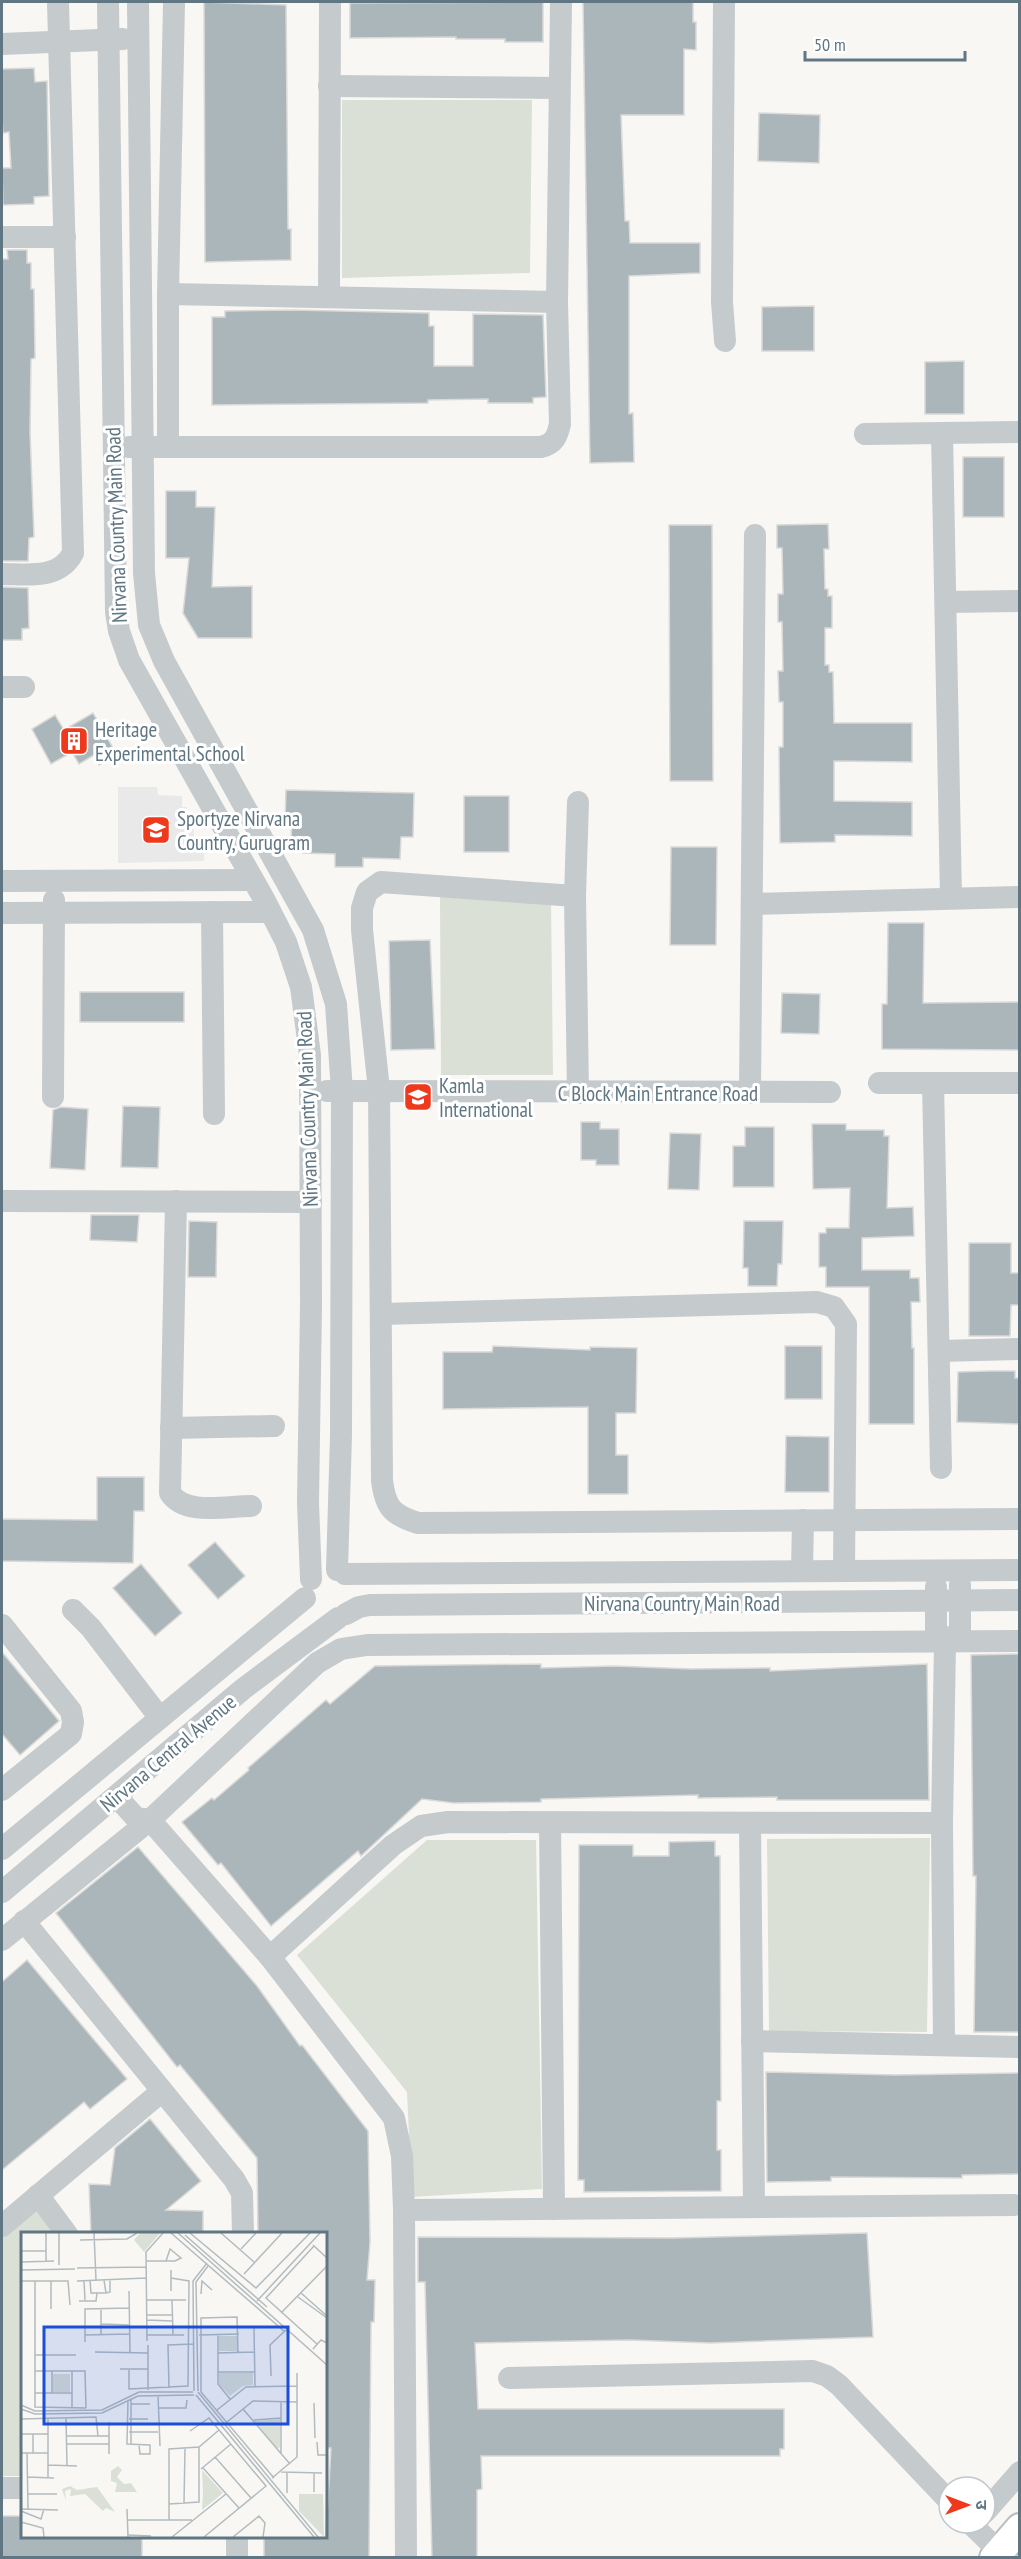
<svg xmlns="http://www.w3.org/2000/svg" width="1021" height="2559" font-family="'PT Sans Narrow','Noto Sans Devanagari',sans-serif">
  <rect width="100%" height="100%" fill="#f8f7f4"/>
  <path fill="#e8e9e8" d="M 118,787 L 157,787 L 158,795 L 182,796 L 182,807 L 187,807 L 187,813 L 193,820 L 194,839 L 205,840 L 204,861 L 118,863 Z"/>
  <g fill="#dae0d5">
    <path d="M 342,100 L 532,100 L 530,273 L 342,278 Z"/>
    <path d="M 440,896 L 551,898 L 553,1075 L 441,1075 Z"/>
    <path d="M 930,1838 L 927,2032 L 769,2031 L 767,1839 Z"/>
    <path d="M 427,1840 L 536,1840 L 542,2189 L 412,2197 L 407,2092 L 297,1955 Z"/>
    <path d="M 34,2208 L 57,2233 L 22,2234 L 22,2476 L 2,2476 L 2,2235 Z"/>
  </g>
  <g fill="#abb6ba" stroke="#d9d9d7" stroke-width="1.5">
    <path d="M 204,2 L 286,5 L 288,229 L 291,229 L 291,260 L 205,262 Z"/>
    <path d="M 543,2 L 543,42 L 505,42 L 505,39 L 456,39 L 456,37 L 350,38 L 350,3 Z"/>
    <path d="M 583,2 L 693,2 L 693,22 L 696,22 L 696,50 L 684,49 L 684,115 L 621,115 L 625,221 L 629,221 L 630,243 L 700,243 L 700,273 L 629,276 L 629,414 L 633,413 L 634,462 L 590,463 Z"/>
    <path d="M 34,68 L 35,82 L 47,81 L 49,196 L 34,197 L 34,204 L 3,205 L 2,168 L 11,168 L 9,132 L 3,133 L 2,117 L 2,69 Z"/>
    <path d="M 759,113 L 820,115 L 819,163 L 758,161 Z"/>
    <path d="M 7,250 L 27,250 L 27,263 L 31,263 L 31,289 L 34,289 L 35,358 L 31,359 L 30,432 L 34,537 L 29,538 L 28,561 L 2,561 L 2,259 L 8,259 Z"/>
    <path d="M 814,306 L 814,351 L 762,351 L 762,307 Z"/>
    <path d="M 293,310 L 429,313 L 429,326 L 434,326 L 434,366 L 473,366 L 473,314 L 543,315 L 546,397 L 533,398 L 533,403 L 488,403 L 488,399 L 428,400 L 428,403 L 212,405 L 212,317 L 225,317 L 225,311 Z"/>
    <path d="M 964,361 L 964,414 L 925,414 L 925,362 Z"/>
    <rect x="963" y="457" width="41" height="60"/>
    <path d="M 166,491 L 196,491 L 196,507 L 215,507 L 212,587 L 252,586 L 252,638 L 198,638 L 183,613 L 189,558 L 166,558 Z"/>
    <path d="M 828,524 L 829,549 L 824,549 L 825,589 L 828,589 L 828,596 L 832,596 L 832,628 L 825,628 L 825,665 L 829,665 L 829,672 L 833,672 L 834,723 L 912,723 L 912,762 L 834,761 L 834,801 L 912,802 L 912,836 L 835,835 L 835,842 L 780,843 L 779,747 L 783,747 L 783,702 L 779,702 L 778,671 L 783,671 L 782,622 L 778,622 L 778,594 L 783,594 L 782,548 L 777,548 L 777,525 Z"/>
    <path d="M 669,525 L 712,525 L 713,781 L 670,781 Z"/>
    <path d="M 2,587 L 28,588 L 29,628 L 22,629 L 22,640 L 2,640 Z"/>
    <path d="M 93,713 L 117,755 L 99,765 L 94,755 L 79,764 L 72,752 L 51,764 L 32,729 L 55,715 L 64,730 Z"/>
    <path d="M 286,790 L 414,793 L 413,837 L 401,837 L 400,859 L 363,858 L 363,867 L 335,867 L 335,854 L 303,853 L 304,841 L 291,840 L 292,821 L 285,821 Z"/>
    <rect x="464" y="796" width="45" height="56"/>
    <path d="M 671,847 L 717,847 L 716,945 L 670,945 Z"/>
    <path d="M 888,923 L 924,923 L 923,1003 L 1020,1002 L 1020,1050 L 882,1049 L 882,1004 L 887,1004 Z"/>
    <path d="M 430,940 L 435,1049 L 391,1050 L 389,941 Z"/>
    <rect x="80" y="992" width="104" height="30"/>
    <path d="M 782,993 L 820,994 L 819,1034 L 781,1033 Z"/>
    <path d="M 123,1106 L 160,1107 L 158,1168 L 121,1167 Z"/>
    <path d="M 61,1107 L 88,1109 L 85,1170 L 50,1168 L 53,1110 Z"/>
    <path d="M 581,1122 L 600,1122 L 600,1129 L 619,1129 L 619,1165 L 596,1165 L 596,1160 L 581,1160 Z"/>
    <path d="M 812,1124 L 846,1124 L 846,1130 L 884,1130 L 884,1136 L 889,1136 L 887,1208 L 913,1207 L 914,1236 L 862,1238 L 862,1270 L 910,1270 L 910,1278 L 919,1278 L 920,1302 L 911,1302 L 912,1348 L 914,1348 L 914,1424 L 869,1424 L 869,1287 L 826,1287 L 826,1267 L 819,1267 L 819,1233 L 826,1233 L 826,1228 L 849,1228 L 850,1188 L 813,1189 Z"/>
    <path d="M 745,1127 L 774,1127 L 774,1187 L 733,1187 L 733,1146 L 745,1146 Z"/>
    <path d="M 670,1133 L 701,1134 L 699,1190 L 668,1189 Z"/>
    <path d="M 91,1215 L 139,1215 L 137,1242 L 90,1240 Z"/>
    <path d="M 189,1221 L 217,1222 L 216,1277 L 188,1277 Z"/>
    <path d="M 744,1221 L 783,1221 L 782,1264 L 778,1264 L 777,1286 L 748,1286 L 748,1268 L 743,1268 Z"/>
    <path d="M 969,1243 L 1011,1243 L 1011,1273 L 1020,1273 L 1020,1305 L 1011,1305 L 1010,1336 L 969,1336 Z"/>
    <path d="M 493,1346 L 590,1350 L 590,1347 L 637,1348 L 636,1413 L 616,1413 L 616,1455 L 628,1455 L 628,1494 L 588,1494 L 588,1407 L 443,1409 L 443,1352 L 492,1352 Z"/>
    <rect x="785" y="1346" width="37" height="53"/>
    <path d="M 988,1371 L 1015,1371 L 1015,1378 L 1020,1378 L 1020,1424 L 957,1422 L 958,1372 Z"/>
    <path d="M 786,1436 L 829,1437 L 829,1492 L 785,1492 Z"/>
    <path d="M 97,1477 L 144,1477 L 144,1511 L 134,1511 L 133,1563 L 2,1561 L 2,1519 L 97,1520 Z"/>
    <path d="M 215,1542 L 245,1576 L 218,1599 L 188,1565 Z"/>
    <path d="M 141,1564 L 182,1613 L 155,1636 L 113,1588 Z"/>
    <path d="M 2,1652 L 59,1721 L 20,1755 L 2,1734 Z"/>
    <path d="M 1020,1654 L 1020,2032 L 974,2032 L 976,1876 L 973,1876 L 971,1655 Z"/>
    <path d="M 541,1664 L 541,1668 L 615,1666 L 692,1669 L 770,1668 L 770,1671 L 927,1664 L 929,1800 L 777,1800 L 777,1797 L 698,1798 L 698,1795 L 541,1799 L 541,1802 L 454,1803 L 422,1799 L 361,1856 L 358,1851 L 271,1926 L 221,1863 L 218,1865 L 182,1822 L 212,1798 L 214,1800 L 249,1770 L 248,1768 L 326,1700 L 330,1704 L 375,1666 Z"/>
    <path d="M 715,1841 L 715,1856 L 720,1856 L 721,2101 L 717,2101 L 717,2150 L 721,2150 L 721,2191 L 584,2192 L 584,2180 L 578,2180 L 579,1845 L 633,1845 L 633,1856 L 669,1856 L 669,1842 Z"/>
    <path d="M 138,1847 L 257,1986 L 300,2046 L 302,2045 L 368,2131 L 370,2242 L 367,2280 L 375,2280 L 374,2322 L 371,2322 L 369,2558 L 264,2558 L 264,2536 L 326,2536 L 331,2448 L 326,2448 L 326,2234 L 258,2234 L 257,2158 L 180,2065 L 177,2067 L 56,1913 Z"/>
    <path d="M 27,1960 L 127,2079 L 90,2109 L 84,2102 L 2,2170 L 2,1982 Z"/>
    <path d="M 766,2072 L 896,2075 L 1020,2073 L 1020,2174 L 962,2175 L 962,2178 L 831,2177 L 831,2181 L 767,2182 Z"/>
    <path d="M 150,2119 L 201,2181 L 166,2210 L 203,2211 L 203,2234 L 91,2234 L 89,2184 L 110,2185 L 115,2148 Z"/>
    <path d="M 867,2233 L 873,2337 L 711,2343 L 630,2340 L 475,2343 L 478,2409 L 784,2409 L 784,2449 L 780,2449 L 780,2456 L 481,2456 L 482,2489 L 477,2490 L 477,2557 L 432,2557 L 425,2282 L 418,2282 L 418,2237 L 673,2238 Z"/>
    <path d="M 2,2516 L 22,2516 L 22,2536 L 142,2536 L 142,2558 L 2,2558 Z"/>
  </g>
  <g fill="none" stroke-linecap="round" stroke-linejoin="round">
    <g stroke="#b8bdc0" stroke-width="32">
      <path id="major" d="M 994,2558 L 1020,2528"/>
    </g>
    <g stroke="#c5cacd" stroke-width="22">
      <path d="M 108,2 L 116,612 L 119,631 L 129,660 L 264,899 L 286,942 L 301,987 L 310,1055 L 311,1305 L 308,1503 L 311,1579"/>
      <path d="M 138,2 L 144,573 L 149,625 L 164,661 L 313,930 L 336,1004 L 342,1091 L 341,1435 L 337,1570"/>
      <path d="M 724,2 L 722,302 L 725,341"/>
      <path d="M 2,44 L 123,39"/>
      <path d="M 329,86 L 559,88"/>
      <path d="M 2,237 L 65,237"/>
      <path d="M 168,294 L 557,302"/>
      <path d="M 329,297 L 330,2"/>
      <path d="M 942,433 L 951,898"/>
      <path d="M 865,434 L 1020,432"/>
      <path d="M 168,446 L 168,294 L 174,2"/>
      <path d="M 129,447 L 541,447 C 554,444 557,437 560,424 L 557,302 L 561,2"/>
      <path d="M 2,574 C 28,574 59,580 73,553 L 58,2"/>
      <path d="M 947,602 L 1020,601"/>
      <path d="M 2,687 L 24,687"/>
      <path d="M 2,881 L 253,880"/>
      <path d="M 575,896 L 381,882 L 367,892 L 362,908 L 362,930 L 379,1090 L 382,1480 C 385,1507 392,1515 418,1523 L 1020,1519"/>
      <path d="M 753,904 L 1020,897"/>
      <path d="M 212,912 L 214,1114"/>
      <path d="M 2,913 L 270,912"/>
      <path d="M 879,1083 L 1020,1083"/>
      <path d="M 933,1083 L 941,1468"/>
      <path d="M 327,1091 L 830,1092"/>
      <path d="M 578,1093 L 575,896 L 578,802"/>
      <path d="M 750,1093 L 755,535"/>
      <path d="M 53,1097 L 54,900"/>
      <path d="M 2,1201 L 311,1202"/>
      <path d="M 176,1201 L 170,1493 C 185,1516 226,1506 251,1506"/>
      <path d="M 382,1314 L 817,1302 L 834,1307 L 846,1324 L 844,1571"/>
      <path d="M 939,1351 L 1020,1349"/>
      <path d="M 171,1428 L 274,1426"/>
      <path d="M 802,1571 L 803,1520"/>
      <path d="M 345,1574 L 1020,1570"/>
      <path d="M 936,1587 L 936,1631 L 945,1642 L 942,1823 L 944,2044"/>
      <path d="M 73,1610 L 91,1628 L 160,1718"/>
      <path d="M 346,1614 L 359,1607 L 370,1605 L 1020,1600"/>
      <path d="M 2,1625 L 71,1711 L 73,1722 L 71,1734 L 2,1790"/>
      <path d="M 945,1642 L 960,1631 L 960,1585"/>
      <path d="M 117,1797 L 136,1818 L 150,1820 L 270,1957 L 394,2118 L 402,2156 L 404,2210 L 406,2558"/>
      <path d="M 550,1823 L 554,2209"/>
      <path d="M 750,1824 L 754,2207"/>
      <path d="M 2,1849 L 305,1598"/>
      <path d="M 2,1892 L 243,1689 L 338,1618"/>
      <path d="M 24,1921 L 234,2179 L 242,2193 L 243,2234"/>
      <path d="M 2,1940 L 150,1820 L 317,1663 L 341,1649 L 367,1645 L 1020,1641"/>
      <path d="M 270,1957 L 393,1845 L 421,1826 L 448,1822 L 942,1823"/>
      <path d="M 752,2041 L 1020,2047"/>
      <path d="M 38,2195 L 67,2234"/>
      <path d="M 404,2210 L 1014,2205"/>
      <path d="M 2,2226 L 162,2091"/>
      <path d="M 509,2378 L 813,2371 L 827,2376 L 839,2385 L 949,2501"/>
      <path d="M 2,2488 L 22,2488"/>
      <path d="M 985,2512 L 1020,2472"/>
      <path d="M 970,2523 L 1006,2558"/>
      <path d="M 237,2536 L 237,2558"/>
    </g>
    <use href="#major" stroke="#fff" stroke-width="28"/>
  </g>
  <defs>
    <g id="building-square" transform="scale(1.5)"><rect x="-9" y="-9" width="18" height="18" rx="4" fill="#ef391d" stroke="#fff"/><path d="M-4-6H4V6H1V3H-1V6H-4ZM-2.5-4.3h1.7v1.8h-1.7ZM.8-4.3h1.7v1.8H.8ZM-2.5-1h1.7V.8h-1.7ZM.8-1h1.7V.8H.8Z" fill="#fff"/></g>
    <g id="school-square" transform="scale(1.5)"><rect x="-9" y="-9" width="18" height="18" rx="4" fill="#ef391d" stroke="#fff"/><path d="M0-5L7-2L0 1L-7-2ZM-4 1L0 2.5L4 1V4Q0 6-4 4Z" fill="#fff"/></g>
  </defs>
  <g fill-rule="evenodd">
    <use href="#building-square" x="74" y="741"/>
    <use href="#school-square" x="156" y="830"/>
    <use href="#school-square" x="418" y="1097"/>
  </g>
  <g text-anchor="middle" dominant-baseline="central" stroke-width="6" stroke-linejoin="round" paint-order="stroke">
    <g font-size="21" fill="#607682" stroke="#fff">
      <text transform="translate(116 525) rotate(-92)">Nirvana Country Main Road</text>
      <text x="658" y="1093">C Block Main Entrance Road</text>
      <text transform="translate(307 1109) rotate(-92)">Nirvana Country Main Road</text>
      <text x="682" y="1603">Nirvana Country Main Road</text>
      <text transform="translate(168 1753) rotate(-40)">Nirvana Central Avenue</text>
    </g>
    <g font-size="21" fill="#607682" stroke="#fff" text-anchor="start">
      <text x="95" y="729">Heritage<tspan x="95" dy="24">Experimental School</tspan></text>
      <text x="177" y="818">Sportyze Nirvana<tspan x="177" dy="24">Country, Gurugram</tspan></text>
      <text x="439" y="1085">Kamla<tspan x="439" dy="24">International</tspan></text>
    </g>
  </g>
  <g transform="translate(21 2232)">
    <rect width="306" height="306" fill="#f8f7f4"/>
    <path d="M 119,1 L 139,1 L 123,20 L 113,8 ZM 198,104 L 217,104 L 216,119 L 198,119 ZM 198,141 L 232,141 L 232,153 L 222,154 L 209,164 L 198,152 ZM 32,142 L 49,142 L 49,160 L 32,160 ZM 259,187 L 259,215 L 256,217 L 233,189 ZM 97,234 L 101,238 L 96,245 L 103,252 L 110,251 L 116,260 L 94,260 L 96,251 L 90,249 L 90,239 ZM 181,238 L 202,261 L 181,278 L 182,260 ZM 49,254 L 56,258 L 76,255 L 94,280 L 85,276 L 82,279 L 64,262 L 49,264 L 50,257 L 44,259 L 45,269 L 41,257 ZM 278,262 L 302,262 L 303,305 L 278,279 Z" fill="#dae0d5"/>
    <path fill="none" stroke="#b2bbbf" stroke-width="1.5" d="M 38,1 L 38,33M 73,1 L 75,48M 150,1 L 264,100M 157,1 L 306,133M 169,1 L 235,56 L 289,1M 200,1 L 233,30M 164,3 L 246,75M 59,8 L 106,7 L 116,1M 292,13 L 306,26M 293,14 L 245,66 L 296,112M 220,17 L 235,1M 0,19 L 25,19M 25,29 L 25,1M 125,29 L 154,29 L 160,26 L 149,17 L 145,29M 0,30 L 33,29M 56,36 L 125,35M 0,38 L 54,37M 223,42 L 261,1M 69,48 L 70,61 L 84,61M 83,48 L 85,61 L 89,60 L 89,48M 0,49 L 47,49 L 49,73M 14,49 L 14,175 L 65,176M 56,49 L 125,46M 63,49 L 64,68M 108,59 L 109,121M 150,59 L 150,38M 280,61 L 306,84M 180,62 L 181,49 L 191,58M 277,65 L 306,86M 126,68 L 165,68M 151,68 L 152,102M 58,69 L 75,69 L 76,61M 236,69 L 299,1M 30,77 L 30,49M 80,77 L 80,102M 260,81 L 306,34M 126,83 L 151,83M 126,88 L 151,89M 80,92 L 108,93M 233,96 L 234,154M 197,102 L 197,152 L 209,167M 64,103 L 108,102M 126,103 L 163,103M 178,103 L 218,102M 126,109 L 125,20 L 142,1M 64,110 L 64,77 L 108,76M 292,117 L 300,108 L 306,111M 74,120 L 127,121M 197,121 L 233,120M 217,121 L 216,85 L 180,86 L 180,160 L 253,246M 14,123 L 55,123M 99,137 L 127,137M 108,138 L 108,157 L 167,154 L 168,49 L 150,46M 14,139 L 64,139 L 65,176M 197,140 L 233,140M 250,144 L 249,113 L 268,95M 148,156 L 147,113 L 173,112M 127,158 L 127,113M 173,159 L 172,49 L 186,31M 177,159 L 175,50 L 187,34M 177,160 L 297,305M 14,161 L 51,161M 31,161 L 31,139M 137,163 L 139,214M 175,163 L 293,305M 107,168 L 106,212 L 129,213 L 129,222 L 119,222 L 118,213M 293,171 L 294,206M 110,172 L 129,172M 0,173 L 14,179 L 81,178 L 118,160 L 172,160M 51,176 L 51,139M 137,176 L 165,176 L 166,168M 0,177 L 14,182 L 81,181 L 117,164 L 173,163M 222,177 L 269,232M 196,178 L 225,155 L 276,154M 45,186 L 46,234M 0,187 L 75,185 L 77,204M 27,187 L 27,245M 108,187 L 127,187M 233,188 L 260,186M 88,190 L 88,222M 206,190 L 232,169 L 276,170M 169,199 L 188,186 L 245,254 L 183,305M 108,200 L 137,200M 0,202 L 27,202M 12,202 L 12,221M 45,204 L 88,204M 296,210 L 297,223 L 306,223M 45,212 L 88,212M 110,213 L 110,167M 0,221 L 27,221M 6,221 L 7,277M 260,222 L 260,170M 194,225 L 230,266M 27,233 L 56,234M 182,236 L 218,276M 180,237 L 210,212M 260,240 L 301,241M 293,241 L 293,260M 6,245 L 33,246M 251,246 L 276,225 L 276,141M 266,261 L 266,241M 7,262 L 36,262M 163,271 L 164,216M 148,272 L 178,270 L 178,215M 0,277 L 37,278M 106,277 L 107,305M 0,279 L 20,287 L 23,277M 106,288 L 171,288M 148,288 L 148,217 L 178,215 L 198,198M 0,290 L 22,296 L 23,305M 106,303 L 130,304M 151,305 L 205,262M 212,305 L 238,284 L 244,291 L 242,305M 305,305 L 306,241"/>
    <path fill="#1d4ed8" fill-opacity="0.15" stroke="#1d4ed8" stroke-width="3" d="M 23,95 L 267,95 L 267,192 L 23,192 Z"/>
    <rect width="306" height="306" fill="none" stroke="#607682" stroke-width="3"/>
  </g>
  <rect width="1021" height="2559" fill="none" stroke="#607682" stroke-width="6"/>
  <g transform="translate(967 2505) rotate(90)"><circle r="28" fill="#ffffff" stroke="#bfc8cd" stroke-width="1.5"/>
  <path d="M0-4.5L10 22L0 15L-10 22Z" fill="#ef391d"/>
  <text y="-9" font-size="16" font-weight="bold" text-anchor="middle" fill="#607682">उ</text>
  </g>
  <path d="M805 51v9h160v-9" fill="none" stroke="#607682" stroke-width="3"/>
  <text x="814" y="51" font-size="18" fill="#607682" stroke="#ffffff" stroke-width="4.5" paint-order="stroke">50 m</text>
</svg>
